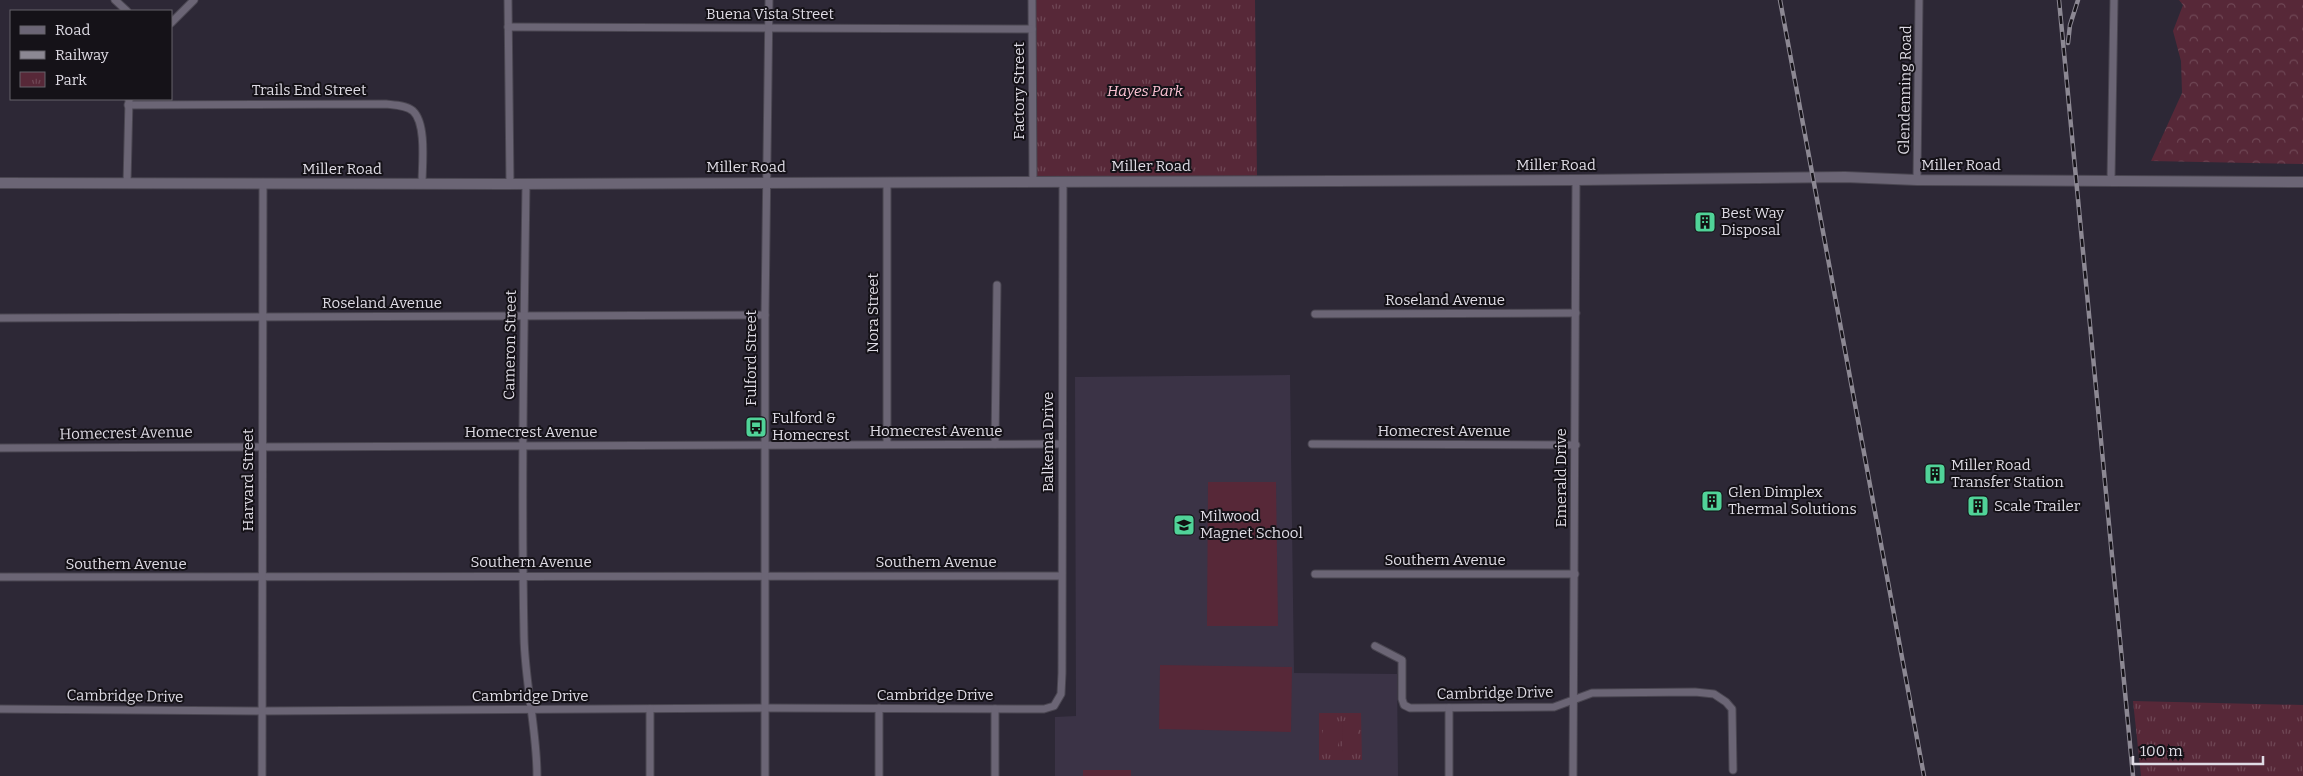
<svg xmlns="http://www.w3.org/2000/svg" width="2303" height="776" font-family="Bitter,serif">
  <defs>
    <pattern id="forest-crowns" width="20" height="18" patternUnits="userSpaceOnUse" patternTransform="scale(1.25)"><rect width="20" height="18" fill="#572838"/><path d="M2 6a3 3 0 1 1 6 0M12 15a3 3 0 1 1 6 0" fill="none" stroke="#6f4755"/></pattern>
    <pattern id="park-tufts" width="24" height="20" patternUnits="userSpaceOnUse" patternTransform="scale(1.25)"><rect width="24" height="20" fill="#572838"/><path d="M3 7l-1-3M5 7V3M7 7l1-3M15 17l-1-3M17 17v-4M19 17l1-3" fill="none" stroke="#6f4755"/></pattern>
  </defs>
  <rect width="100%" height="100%" fill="#2d2836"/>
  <path fill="#3b3346" d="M 1290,375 L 1294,673 L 1397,674 L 1398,776 L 1055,776 L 1055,717 L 1076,716 L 1075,377 Z"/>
  <path fill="url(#forest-crowns)" d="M 2179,0 L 2303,0 L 2303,164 L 2151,161 L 2182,93 L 2181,61 L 2173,31 L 2183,5 Z"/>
  <g fill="url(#park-tufts)">
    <path d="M 1032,0 L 1255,0 L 1257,181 L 1033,182 Z"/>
    <path d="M 2133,701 L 2303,705 L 2303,776 L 2141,776 Z"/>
    <path d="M 1319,713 L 1361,713 L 1362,760 L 1319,760 Z"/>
  </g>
  <g fill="#572838">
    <path d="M 1208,482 L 1276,482 L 1278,626 L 1207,626 Z"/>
    <path d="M 1160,665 L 1292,667 L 1291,732 L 1159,729 Z"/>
    <rect x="1323" y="721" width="15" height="31"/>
    <path d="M 1342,721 L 1357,721 L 1357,752 L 1343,752 Z"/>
    <rect x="1083" y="770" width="48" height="6"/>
  </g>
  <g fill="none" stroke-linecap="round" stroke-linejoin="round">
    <g stroke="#4a4651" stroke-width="9">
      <g id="street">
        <path d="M 115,0 L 127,11"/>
        <path d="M 508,0 L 510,184"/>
        <path d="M 1032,0 L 1033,182"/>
        <path d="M 171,23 L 194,0"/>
        <path d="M 508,27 L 1032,29"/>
        <path d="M 128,105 L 386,104 C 395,105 406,105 413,111 C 427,124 422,166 422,184"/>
        <path d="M 1917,180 L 1919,0"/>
        <path d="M 2111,180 L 2114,0"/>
        <path d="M 887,182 L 887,444"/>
        <path d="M 127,184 L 129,99"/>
        <path d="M 526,184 C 524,335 521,486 524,637 C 525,684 537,730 537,776"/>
        <path d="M 1315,314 L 1576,313"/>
        <path d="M 0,318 L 765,315"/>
        <path d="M 995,444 L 997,285"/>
        <path d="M 1312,444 L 1576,445"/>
        <path d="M 0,448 L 1062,444"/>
        <path d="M 1315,574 L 1575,574"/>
        <path d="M 0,577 L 1061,576"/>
        <path d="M 1375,646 L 1402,660 L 1402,699 L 1404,705 L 1410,708 L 1554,707 L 1592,693 L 1695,692 L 1714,694 L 1726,702 L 1732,709 L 1733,770"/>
        <path d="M 879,708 L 879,776"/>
        <path d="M 0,709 L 261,711 L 765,708 L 1044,709 L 1054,706 L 1061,694 L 1062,673 L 1063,182"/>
        <path d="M 995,709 L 995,776"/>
        <path d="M 262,776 L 263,184"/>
        <path d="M 650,776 L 650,709"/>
        <path d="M 765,776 L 765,315 L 769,0"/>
        <path d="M 1449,776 L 1449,708"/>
        <path d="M 1573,776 L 1576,180"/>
      </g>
    </g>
    <g stroke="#4a4651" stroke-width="12">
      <path id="secondary" d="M 0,183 L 510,184 L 1576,180 L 1845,177 L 1917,180 L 2303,182"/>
    </g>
    <use href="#street" stroke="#6b6575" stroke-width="7"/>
    <use href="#secondary" stroke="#6b6575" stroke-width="10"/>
    <g stroke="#8c8893" stroke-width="4.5">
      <g id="rail">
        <path d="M 1780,0 L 1924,776"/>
        <path d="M 2059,0 L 2133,776"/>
        <path d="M 2068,43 L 2070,25 L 2078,0"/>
      </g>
    </g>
    <use href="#rail" stroke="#151218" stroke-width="2.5" stroke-dasharray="8" stroke-linecap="butt"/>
  </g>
  <defs>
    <g id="building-square" transform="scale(1.125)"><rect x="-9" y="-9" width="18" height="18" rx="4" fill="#50d398" stroke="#151218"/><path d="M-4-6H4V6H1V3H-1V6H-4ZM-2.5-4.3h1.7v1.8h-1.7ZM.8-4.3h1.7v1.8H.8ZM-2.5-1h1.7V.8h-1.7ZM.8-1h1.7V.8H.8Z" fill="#111"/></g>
    <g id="bus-square" transform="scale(1.125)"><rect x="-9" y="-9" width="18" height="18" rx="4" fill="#50d398" stroke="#151218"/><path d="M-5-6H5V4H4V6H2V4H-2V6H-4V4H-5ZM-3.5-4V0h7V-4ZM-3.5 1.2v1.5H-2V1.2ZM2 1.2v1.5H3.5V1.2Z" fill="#111"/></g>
    <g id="school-square" transform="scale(1.125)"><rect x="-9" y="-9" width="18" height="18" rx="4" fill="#50d398" stroke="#151218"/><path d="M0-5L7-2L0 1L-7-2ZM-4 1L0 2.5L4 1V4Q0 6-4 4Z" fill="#111"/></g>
  </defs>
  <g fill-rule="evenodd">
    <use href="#building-square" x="1705" y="222"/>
    <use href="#bus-square" x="756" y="427"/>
    <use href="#building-square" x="1935" y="474"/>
    <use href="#building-square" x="1712" y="501"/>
    <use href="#building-square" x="1978" y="506"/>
    <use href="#school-square" x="1184" y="525"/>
  </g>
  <g text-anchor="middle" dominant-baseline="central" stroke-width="4" stroke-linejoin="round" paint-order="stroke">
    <g font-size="15" fill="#dfdce5" stroke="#151218">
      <text x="770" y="14">Buena Vista Street</text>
      <text x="309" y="90">Trails End Street</text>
      <text transform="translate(1905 90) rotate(-89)">Glendenning Road</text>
      <text transform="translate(1019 91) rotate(-90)">Factory Street</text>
      <text x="1556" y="165">Miller Road</text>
      <text x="1961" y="165">Miller Road</text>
      <text x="1151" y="166">Miller Road</text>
      <text x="746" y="167">Miller Road</text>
      <text x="342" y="169">Miller Road</text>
      <text x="1445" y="300">Roseland Avenue</text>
      <text x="382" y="303">Roseland Avenue</text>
      <text transform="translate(873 313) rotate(-90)">Nora Street</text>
      <text transform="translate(510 345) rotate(-89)">Cameron Street</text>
      <text transform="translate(751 358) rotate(-90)">Fulford Street</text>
      <text x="936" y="431">Homecrest Avenue</text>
      <text x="1444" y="431">Homecrest Avenue</text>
      <text x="531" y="432">Homecrest Avenue</text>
      <text transform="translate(126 433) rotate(-1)">Homecrest Avenue</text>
      <text transform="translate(1048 442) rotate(-90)">Balkema Drive</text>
      <text transform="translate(1561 478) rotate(-90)">Emerald Drive</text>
      <text transform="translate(248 480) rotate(-90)">Harvard Street</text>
      <text x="1445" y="560">Southern Avenue</text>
      <text x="531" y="562">Southern Avenue</text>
      <text x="936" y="562">Southern Avenue</text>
      <text x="126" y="564">Southern Avenue</text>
      <text transform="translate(1495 693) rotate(-1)">Cambridge Drive</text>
      <text x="935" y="695">Cambridge Drive</text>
      <text transform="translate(125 696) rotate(1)">Cambridge Drive</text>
      <text x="530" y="696">Cambridge Drive</text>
    </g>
    <g font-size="15" font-style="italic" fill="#fac1d2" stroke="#151218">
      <text x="1145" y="91">Hayes Park</text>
    </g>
    <g font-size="15" fill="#dfdce5" stroke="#151218" text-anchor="start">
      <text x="1721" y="213">Best Way<tspan x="1721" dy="17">Disposal</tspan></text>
      <text x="772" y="418">Fulford &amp;<tspan x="772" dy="17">Homecrest</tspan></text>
      <text x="1951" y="465">Miller Road<tspan x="1951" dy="17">Transfer Station</tspan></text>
      <text x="1728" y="492">Glen Dimplex<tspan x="1728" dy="17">Thermal Solutions</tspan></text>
      <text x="1994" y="506">Scale Trailer</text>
      <text x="1200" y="516">Milwood<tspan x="1200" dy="17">Magnet School</tspan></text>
    </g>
  </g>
  <rect x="10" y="10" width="162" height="90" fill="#151218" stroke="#66636a"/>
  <rect x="20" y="26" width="25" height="8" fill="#6b6575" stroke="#66636a"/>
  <text x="55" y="35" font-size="15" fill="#dfdce5">Road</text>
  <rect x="20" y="51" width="25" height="8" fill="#8c8893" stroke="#66636a"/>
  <text x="55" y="60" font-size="15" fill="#dfdce5">Railway</text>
  <rect x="20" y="72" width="25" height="15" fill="url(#park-tufts)" stroke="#66636a"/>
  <text x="55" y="85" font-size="15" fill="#dfdce5">Park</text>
  <path d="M2133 756v8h130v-8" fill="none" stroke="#dfdce5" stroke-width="2.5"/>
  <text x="2140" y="756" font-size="15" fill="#dfdce5" stroke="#151218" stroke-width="4" paint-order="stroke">100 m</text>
</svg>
